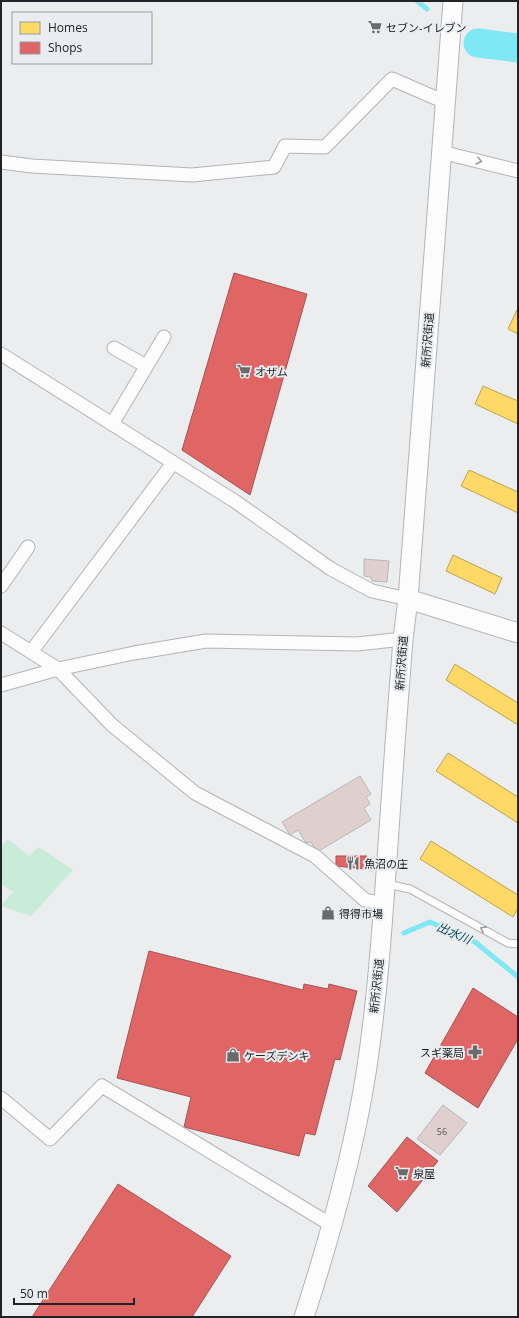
<svg xmlns="http://www.w3.org/2000/svg" width="519" height="1318" font-family="'Open Sans','Noto Sans JP',sans-serif">
  <rect width="100%" height="100%" fill="#ebedef"/>
  <path fill="#c8ecd8" d="M 8,839 L 29,856 L 39,847 L 73,870 L 31,916 L 1,906 L 13,892 L 1,884 L 1,846 Z"/>
  <g fill="#ffd966" stroke="#bca252">
    <path d="M 517,310 L 518,310 L 518,334 L 508,329 Z"/>
    <path d="M 483,386 L 518,401 L 518,424 L 475,404 Z"/>
    <path d="M 469,470 L 518,492 L 518,513 L 461,486 Z"/>
    <path d="M 453,555 L 502,578 L 495,594 L 446,571 Z"/>
    <path d="M 455,664 L 518,703 L 518,725 L 446,680 Z"/>
    <path d="M 448,753 L 518,797 L 518,823 L 436,771 Z"/>
    <path d="M 431,841 L 518,895 L 518,908 L 513,917 L 420,859 Z"/>
  </g>
  <g fill="#e06666" stroke="#a75252">
    <path d="M 234,273 L 307,294 L 250,495 L 182,450 Z"/>
    <path d="M 336,856 L 367,856 L 365,869 L 336,866 Z"/>
    <path d="M 149,951 L 303,990 L 304,984 L 328,989 L 329,984 L 357,991 L 340,1060 L 335,1059 L 315,1135 L 305,1133 L 299,1156 L 184,1127 L 191,1097 L 117,1078 Z"/>
    <path d="M 473,988 L 518,1017 L 518,1039 L 478,1108 L 425,1073 Z"/>
    <path d="M 407,1137 L 438,1161 L 397,1212 L 368,1186 Z"/>
    <path d="M 118,1184 L 231,1256 L 192,1317 L 32,1317 Z"/>
  </g>
  <g fill="none" stroke-linecap="round" stroke-linejoin="round">
    <g stroke="#7fe8f4" stroke-width="5">
      <path d="M 417,1 L 427,9"/>
      <path d="M 404,933 L 430,922 L 475,942 L 518,977"/>
    </g>
    <path stroke="#7fe8f4" stroke-width="29" d="M 478,43 L 518,48"/>
  </g>
  <g fill="#dfd0cf" stroke="#b8b8b9">
    <path d="M 364,559 L 389,561 L 387,582 L 372,581 L 371,577 L 364,576 Z"/>
    <path d="M 360,776 L 371,794 L 366,797 L 370,804 L 364,808 L 371,820 L 317,852 L 311,842 L 306,843 L 298,830 L 290,835 L 282,822 Z"/>
    <path d="M 443,1105 L 467,1123 L 440,1155 L 417,1139 Z"/>
  </g>
  <g fill="none" stroke-linecap="round" stroke-linejoin="round">
    <g stroke="#b3b4b6" stroke-width="9">
      <path id="lane" d="M 387,884 L 410,889 L 508,943 L 518,944"/>
    </g>
    <g stroke="#b3b4b6" stroke-width="15">
      <g id="street">
        <path d="M 441,152 L 518,171"/>
        <path d="M 1,162 L 32,166 L 192,175 L 274,167 L 285,146 L 325,147 L 392,79 L 445,102"/>
        <path d="M 114,348 L 146,366"/>
        <path d="M 1,354 L 236,502 L 331,569 L 372,591 L 408,599"/>
        <path d="M 112,424 L 164,337"/>
        <path d="M 1,586 L 28,547"/>
        <path d="M 1,633 L 58,669 L 112,725 L 195,793 L 315,856 L 365,900 L 384,904"/>
        <path d="M 31,652 L 173,463"/>
        <path d="M 1,685 L 58,669 L 134,653 L 206,641 L 357,644 L 403,639"/>
        <path d="M 1,1098 L 50,1139 L 102,1086 L 333,1226"/>
      </g>
    </g>
    <g stroke="#b3b4b6" stroke-width="21">
      <g id="secondary">
        <path d="M 408,599 L 518,633"/>
        <path d="M 304,1317 C 330,1237 353,1156 366,1073 C 377,1002 382,930 387,859 C 392,786 397,712 403,639 L 408,599 L 453,1"/>
      </g>
    </g>
    <path stroke="#cbcccc" stroke-width="2.5" stroke-dasharray="3 3" stroke-linecap="butt" d="M 419,1 L 421,3 L 423,1"/>
    <use href="#lane" stroke="#fcfcfd" stroke-width="7"/>
    <use href="#street" stroke="#fcfcfd" stroke-width="13"/>
    <use href="#secondary" stroke="#fcfcfd" stroke-width="19"/>
  </g>
  <defs><path id="oneway-chevron" d="M-2-3.5L2.5 0L-2 3.5" fill="none" stroke-width="1.6" stroke-linecap="round" stroke-linejoin="round"/></defs>
  <g stroke="#999a9b">
    <use href="#oneway-chevron" transform="translate(479 161) rotate(14)"/>
    <use href="#oneway-chevron" transform="translate(483 929) rotate(-151)"/>
  </g>
  <defs>
    <g id="supermarket-bare" transform="scale(1.08)"><path d="M-6-5.5h2.5l.6 2H6L4.5 2H-2.5L-4.4-4H-6ZM-1.5 3.2a1.3 1.3 0 1 0 .1 0ZM3 3.2a1.3 1.3 0 1 0 .1 0Z" fill="#686a6b" stroke="#e9edf1" stroke-width="2.5" paint-order="stroke"/></g>
    <g id="restaurant-bare" transform="scale(1.08)"><path d="M-5-6h1v4h1v-4h1v4h1v-4h1v5L-1.5 .5V6h-2V.5L-5-1ZM5-6V6H3V1.5H1.5Q1.5-4 5-6Z" fill="#686a6b" stroke="#e9edf1" stroke-width="2.5" paint-order="stroke"/></g>
    <g id="shop-bare" transform="scale(1.08)"><path d="M-5-2.5h2.3a2.7 3.5 0 0 1 5.4 0H5L5.5 6h-11ZM-1.5-2.5h3a1.5 2.3 0 0 0-3 0Z" fill="#686a6b" stroke="#e9edf1" stroke-width="2.5" paint-order="stroke"/></g>
    <g id="pharmacy-bare" transform="scale(1.08)"><path d="M-2-6h4v4h4v4h-4v4h-4v-4h-4v-4h4Z" fill="#686a6b" stroke="#e9edf1" stroke-width="2.5" paint-order="stroke"/></g>
  </defs>
  <g fill-rule="evenodd">
    <use href="#supermarket-bare" x="375" y="27"/>
    <use href="#supermarket-bare" x="244" y="371"/>
    <use href="#restaurant-bare" x="353" y="863"/>
    <use href="#shop-bare" x="328" y="913"/>
    <use href="#pharmacy-bare" x="475" y="1052"/>
    <use href="#shop-bare" x="233" y="1055"/>
    <use href="#supermarket-bare" x="402" y="1173"/>
  </g>
  <g text-anchor="middle" dominant-baseline="central" stroke-width="4" stroke-linejoin="round" paint-order="stroke">
    <g font-size="9" fill="#504e4f">
      <text x="442" y="1131">56</text>
    </g>
    <g font-size="11" fill="#212324" stroke="#e9edf1" text-anchor="start">
      <text x="386" y="27">セブン-イレブン</text>
      <text x="255" y="371">オザム</text>
      <text x="364" y="863">魚沼の庄</text>
      <text x="339" y="913">得得市場</text>
      <text x="464" y="1052" text-anchor="end">スギ薬局</text>
      <text x="244" y="1055">ケーズデンキ</text>
      <text x="413" y="1173">泉屋</text>
    </g>
    <g font-size="11" fill="#212324" stroke="#e9edf1">
      <text transform="translate(427 340) rotate(-86)">新所沢街道</text>
      <text transform="translate(401 663) rotate(-86)">新所沢街道</text>
      <text transform="translate(376 986) rotate(-84)">新所沢街道</text>
    </g>
    <g font-size="12" font-style="italic" fill="#01484e" stroke="#e9edf1">
      <text transform="translate(454 933) rotate(23)">出水川</text>
    </g>
  </g>
  <rect width="519" height="1318" fill="none" stroke="#212324" stroke-width="4"/>
  <rect x="12" y="12" width="140" height="52" fill="#e9edf1" stroke="#999c9f"/>
  <rect x="20" y="22" width="20" height="12" fill="#ffd966" stroke="#999c9f"/>
  <text x="48" y="32" font-size="12" fill="#212324">Homes</text>
  <rect x="20" y="42" width="20" height="12" fill="#e06666" stroke="#999c9f"/>
  <text x="48" y="52" font-size="12" fill="#212324">Shops</text>
  <path d="M14 1298v6h120v-6" fill="none" stroke="#212324" stroke-width="2"/>
  <text x="20" y="1298" font-size="12" fill="#212324" stroke="#e9edf1" stroke-width="3" paint-order="stroke">50 m</text>
</svg>
